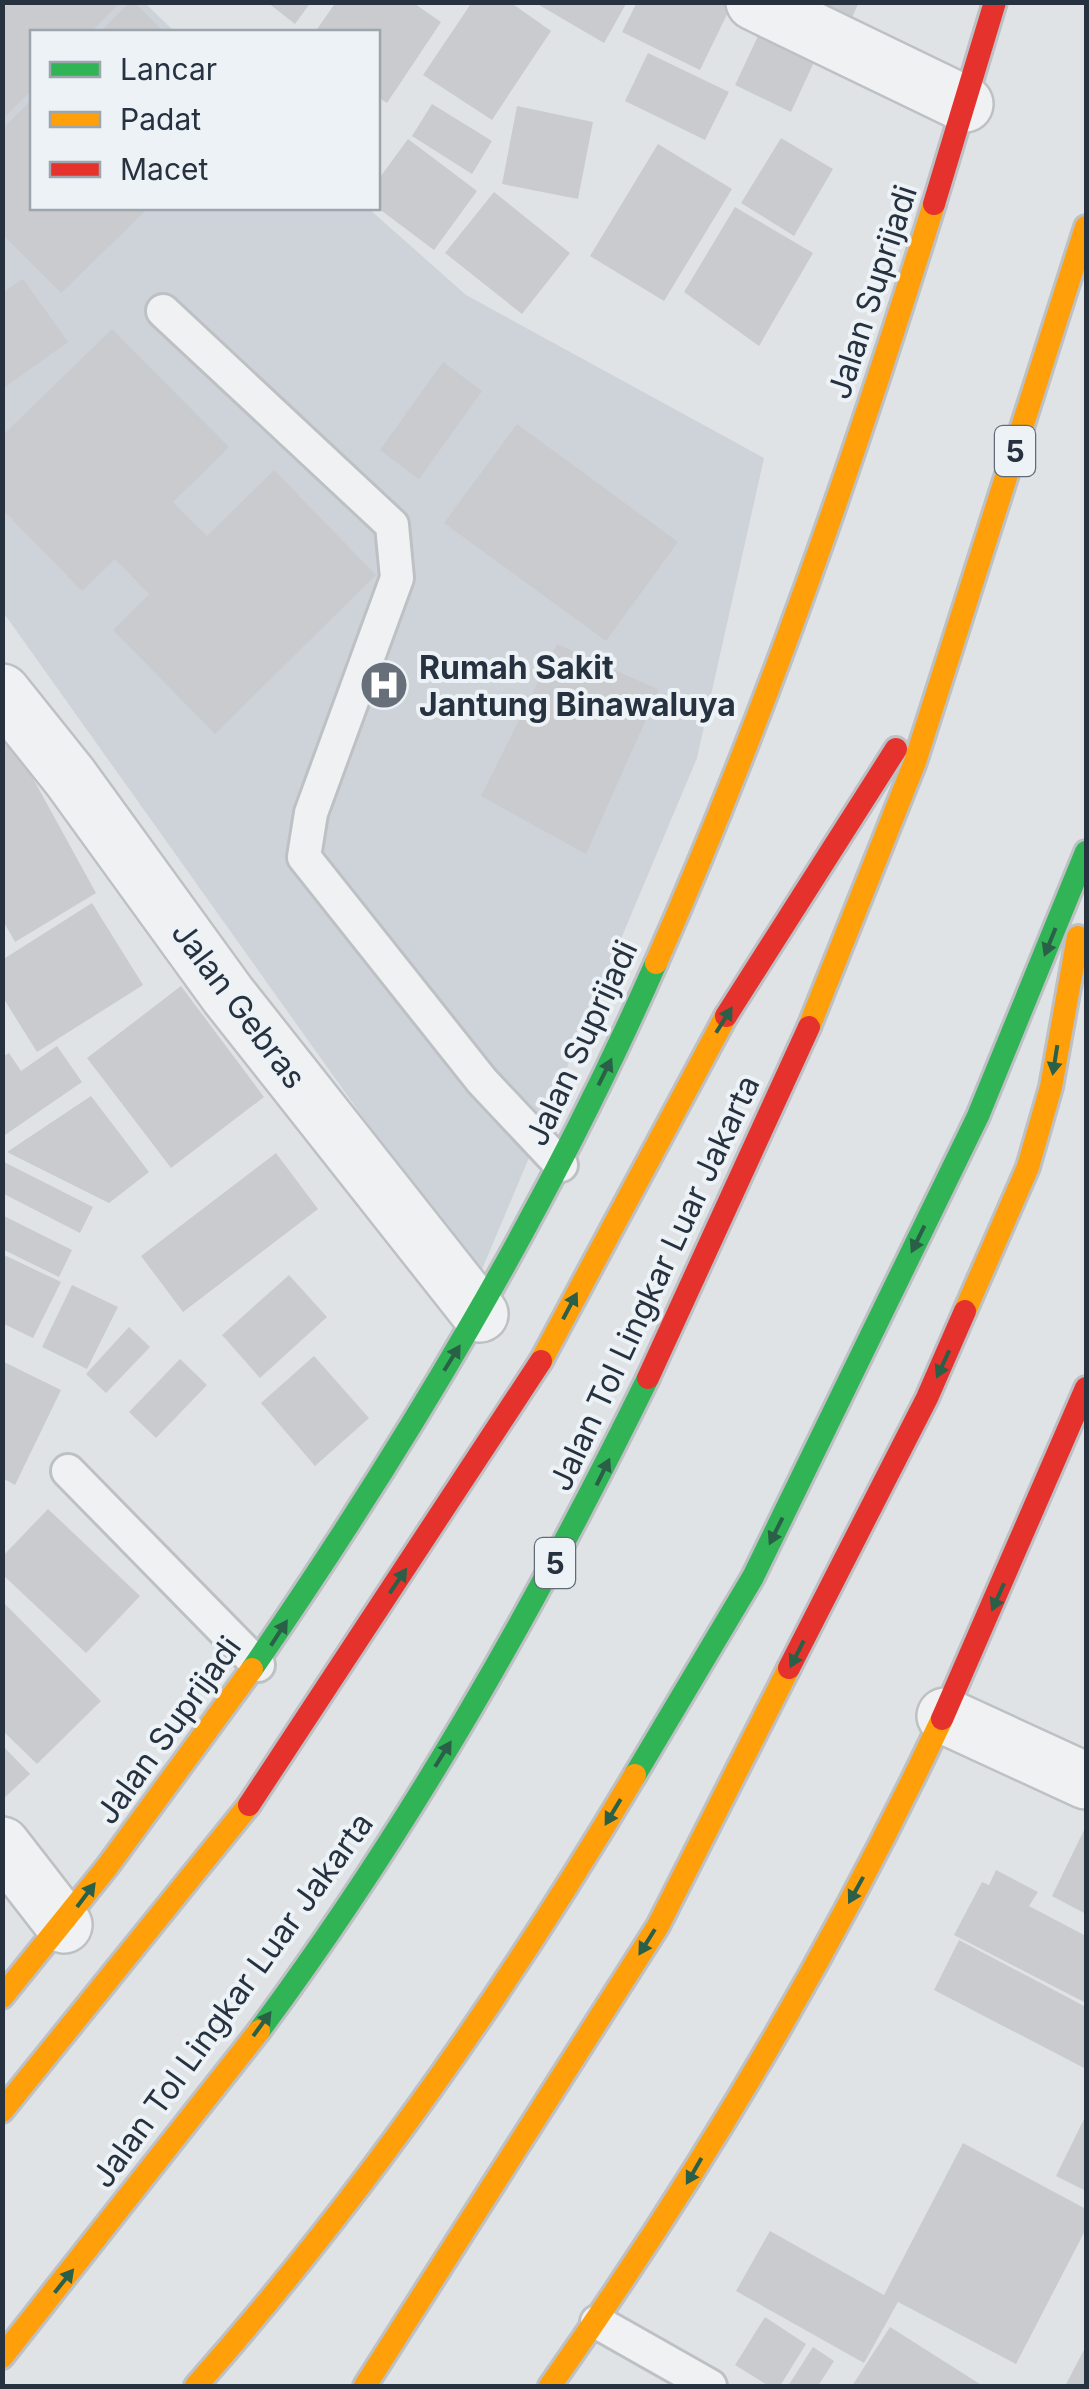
<svg xmlns="http://www.w3.org/2000/svg" width="1089" height="2389" font-family="Inter,sans-serif">
  <rect width="100%" height="100%" fill="#e0e3e6"/>
  <path fill="#ced3da" d="M 2,3 L 145,3 L 175,32 L 32,32 L 32,208 L 368,208 L 466,295 L 764,458 L 697,758 L 478,1279 L 3,612 Z"/>
  <g fill="#c9cbce">
    <path d="M 10,2 L 121,2 L 91,32 L 32,32 L 32,90 L 2,120 L 2,10 Z"/>
    <path d="M 130,2 L 134,2 L 164,32 L 100,32 Z"/>
    <path d="M 267,2 L 311,2 L 295,24 Z"/>
    <path d="M 336,2 L 412,2 L 441,22 L 387,103 L 378,97 L 378,32 L 315,32 Z"/>
    <path d="M 472,2 L 510,2 L 551,31 L 492,120 L 423,75 Z"/>
    <path d="M 534,2 L 627,2 L 604,43 Z"/>
    <path d="M 637,2 L 733,2 L 700,70 L 622,32 Z"/>
    <path d="M 818,2 L 859,2 L 851,20 Z"/>
    <path d="M 765,21 L 820,49 L 791,112 L 735,85 Z"/>
    <path d="M 648,53 L 729,92 L 705,140 L 625,101 Z"/>
    <path d="M 32,99 L 32,208 L 148,208 L 61,293 L 2,234 L 2,129 Z"/>
    <path d="M 432,104 L 492,141 L 472,174 L 412,136 Z"/>
    <path d="M 517,106 L 593,122 L 578,199 L 502,184 Z"/>
    <path d="M 781,138 L 833,169 L 794,236 L 741,203 Z"/>
    <path d="M 408,139 L 477,191 L 434,250 L 378,208 L 378,180 Z"/>
    <path d="M 658,144 L 732,189 L 664,301 L 590,256 Z"/>
    <path d="M 494,192 L 570,253 L 522,314 L 445,253 Z"/>
    <path d="M 735,207 L 813,253 L 759,346 L 684,292 Z"/>
    <path d="M 23,279 L 68,342 L 2,389 L 2,293 Z"/>
    <path d="M 112,329 L 229,447 L 173,502 L 207,536 L 274,470 L 376,575 L 215,734 L 113,630 L 149,594 L 115,559 L 82,591 L 2,509 L 2,436 Z"/>
    <path d="M 443,362 L 482,391 L 419,479 L 380,450 Z"/>
    <path d="M 517,424 L 678,542 L 606,641 L 444,523 Z"/>
    <path d="M 557,644 L 659,690 L 586,854 L 481,796 Z"/>
    <path d="M 8,733 L 96,893 L 15,942 L 2,919 L 2,736 Z"/>
    <path d="M 92,903 L 143,985 L 37,1052 L 2,996 L 2,960 Z"/>
    <path d="M 181,986 L 264,1097 L 171,1168 L 87,1058 Z"/>
    <path d="M 57,1046 L 82,1082 L 2,1137 L 2,1057 L 9,1053 L 21,1071 Z"/>
    <path d="M 91,1096 L 149,1172 L 109,1203 L 7,1152 Z"/>
    <path d="M 276,1153 L 318,1209 L 183,1312 L 141,1256 Z"/>
    <path d="M 2,1161 L 93,1207 L 80,1233 L 2,1193 Z"/>
    <path d="M 2,1215 L 72,1250 L 59,1277 L 2,1249 Z"/>
    <path d="M 2,1254 L 61,1282 L 33,1338 L 2,1323 Z"/>
    <path d="M 289,1275 L 327,1317 L 260,1378 L 222,1335 Z"/>
    <path d="M 72,1285 L 118,1307 L 87,1369 L 42,1347 Z"/>
    <path d="M 129,1327 L 150,1347 L 106,1393 L 86,1374 Z"/>
    <path d="M 314,1356 L 369,1418 L 315,1466 L 261,1403 Z"/>
    <path d="M 180,1359 L 207,1385 L 156,1438 L 129,1412 Z"/>
    <path d="M 2,1361 L 61,1390 L 15,1485 L 2,1478 Z"/>
    <path d="M 48,1509 L 140,1596 L 86,1653 L 2,1574 L 2,1557 Z"/>
    <path d="M 2,1601 L 101,1701 L 37,1764 L 2,1730 Z"/>
    <path d="M 2,1745 L 30,1774 L 2,1800 Z"/>
    <path d="M 1086,1826 L 1086,1914 L 1052,1896 Z"/>
    <path d="M 996,1870 L 1038,1892 L 1029,1906 L 1086,1936 L 1086,2003 L 954,1935 L 982,1882 L 989,1885 Z"/>
    <path d="M 959,1940 L 1086,2007 L 1086,2069 L 934,1990 Z"/>
    <path d="M 1086,2115 L 1086,2191 L 1056,2176 Z"/>
    <path d="M 963,2143 L 1086,2209 L 1086,2229 L 1016,2364 L 898,2302 L 864,2363 L 736,2291 L 770,2231 L 884,2295 Z"/>
    <path d="M 765,2317 L 806,2344 L 780,2386 L 769,2386 L 735,2365 Z"/>
    <path d="M 890,2327 L 983,2386 L 852,2386 Z"/>
    <path d="M 1086,2346 L 1086,2386 L 1065,2386 Z"/>
    <path d="M 813,2347 L 834,2361 L 818,2386 L 788,2386 Z"/>
  </g>
  <g fill="none" stroke-linecap="round" stroke-linejoin="round">
    <g stroke="#bec1c4" stroke-width="38">
      <g id="lane">
        <path d="M 163,311 L 392,525 L 397,578 L 311,813 L 304,857 L 482,1081 L 561,1165"/>
        <path d="M 68,1471 L 258,1665"/>
        <path d="M 597,2322 L 710,2386"/>
      </g>
    </g>
    <g stroke="#bec1c4" stroke-width="60">
      <g id="street">
        <path d="M 754,2 L 965,104"/>
        <path d="M 2,692 L 70,777 L 228,995 L 480,1314"/>
        <path d="M 945,1716 L 1086,1781"/>
        <path d="M 2,1845 L 64,1925"/>
      </g>
    </g>
    <g stroke="#bdc0c4" stroke-width="28">
      <g id="fast">
        <path d="M 252,1669 C 406,1445 546,1212 656,963"/>
        <path d="M 635,1775 L 753,1577 L 978,1116 L 1086,852"/>
        <path d="M 259,2031 C 411,1826 536,1606 648,1378"/>
      </g>
    </g>
    <g stroke="#bdc0c4" stroke-width="28">
      <g id="slow">
        <path d="M 656,963 C 765,716 854,461 934,204"/>
        <path d="M 809,1027 L 915,762 L 1086,227"/>
        <path d="M 965,1311 L 1028,1167 L 1051,1087 L 1078,937"/>
        <path d="M 541,1361 L 726,1016"/>
        <path d="M 2,1997 L 107,1867 L 252,1669"/>
        <path d="M 2,2111 L 249,1805"/>
        <path d="M 2,2357 L 259,2031"/>
        <path d="M 196,2386 C 362,2198 507,1990 635,1775"/>
        <path d="M 365,2386 L 658,1926 L 789,1668"/>
        <path d="M 550,2386 C 700,2174 831,1954 942,1719"/>
      </g>
    </g>
    <g stroke="#bdc0c4" stroke-width="28">
      <g id="jam">
        <path d="M 934,204 L 995,2"/>
        <path d="M 726,1016 L 896,749"/>
        <path d="M 648,1378 L 809,1027"/>
        <path d="M 789,1668 L 927,1398 L 965,1311"/>
        <path d="M 942,1719 L 1086,1388"/>
        <path d="M 249,1805 L 541,1361"/>
      </g>
    </g>
    <use href="#lane" stroke="#f0f1f3" stroke-width="32"/>
    <use href="#street" stroke="#f0f1f3" stroke-width="55"/>
    <use href="#fast" stroke="#30b455" stroke-width="22"/>
    <use href="#slow" stroke="#ff9f0a" stroke-width="22"/>
    <use href="#jam" stroke="#e5322d" stroke-width="22"/>
  </g>
  <defs><path id="oneway-solid" d="M-6-.8H1V-3.2L6.5 0L1 3.2V.8H-6Z" transform="scale(2.5)"/></defs>
  <g fill="#2a6047">
    <use href="#oneway-solid" transform="translate(1050 942) rotate(112)"/>
    <use href="#oneway-solid" transform="translate(724 1020) rotate(-58)"/>
    <use href="#oneway-solid" transform="translate(1055 1060) rotate(99)"/>
    <use href="#oneway-solid" transform="translate(605 1072) rotate(-64)"/>
    <use href="#oneway-solid" transform="translate(918 1239) rotate(116)"/>
    <use href="#oneway-solid" transform="translate(570 1306) rotate(-62)"/>
    <use href="#oneway-solid" transform="translate(452 1358) rotate(-58)"/>
    <use href="#oneway-solid" transform="translate(943 1364) rotate(115)"/>
    <use href="#oneway-solid" transform="translate(603 1472) rotate(-64)"/>
    <use href="#oneway-solid" transform="translate(776 1531) rotate(116)"/>
    <use href="#oneway-solid" transform="translate(398 1581) rotate(-56)"/>
    <use href="#oneway-solid" transform="translate(998 1597) rotate(114)"/>
    <use href="#oneway-solid" transform="translate(279 1633) rotate(-57)"/>
    <use href="#oneway-solid" transform="translate(797 1654) rotate(117)"/>
    <use href="#oneway-solid" transform="translate(443 1754) rotate(-58)"/>
    <use href="#oneway-solid" transform="translate(613 1812) rotate(121)"/>
    <use href="#oneway-solid" transform="translate(856 1890) rotate(119)"/>
    <use href="#oneway-solid" transform="translate(86 1895) rotate(-53)"/>
    <use href="#oneway-solid" transform="translate(647 1942) rotate(122)"/>
    <use href="#oneway-solid" transform="translate(262 2024) rotate(-54)"/>
    <use href="#oneway-solid" transform="translate(694 2171) rotate(120)"/>
    <use href="#oneway-solid" transform="translate(64 2281) rotate(-51)"/>
  </g>
  <defs>
    <g id="hospital-disc" transform="scale(2.5)"><circle r="9.5" fill="#67707a" stroke="#edf2f6"/><path d="M-5-5h3v3.5h4V-5h3V5h-3V1.5h-4V5h-3Z" fill="#fff"/></g>
  </defs>
  <g fill-rule="evenodd">
    <use href="#hospital-disc" x="384" y="685"/>
  </g>
  <g text-anchor="middle" dominant-baseline="central" stroke-width="8" stroke-linejoin="round" paint-order="stroke">
    <g fill="#edf2f6" stroke="#626c77" stroke-width="2.5">
      <rect x="995" y="426" width="40" height="50" rx="8"/>
      <rect x="535" y="1538" width="40" height="50" rx="8"/>
    </g>
    <g font-size="30" font-weight="bold" fill="#263240">
      <text x="1015" y="451">5</text>
      <text x="555" y="1563">5</text>
    </g>
    <g font-size="32" fill="#263240" stroke="#edf2f6">
      <text transform="translate(872 292) rotate(-72)">Jalan Suprijadi</text>
      <text transform="translate(239 1005) rotate(53)">Jalan Gebras</text>
      <text transform="translate(581 1043) rotate(-65)">Jalan Suprijadi</text>
      <text transform="translate(654 1283) rotate(-65)">Jalan Tol Lingkar Luar Jakarta</text>
      <text transform="translate(168 1730) rotate(-54)">Jalan Suprijadi</text>
      <text transform="translate(232 2000) rotate(-54)">Jalan Tol Lingkar Luar Jakarta</text>
    </g>
    <g font-size="32" font-weight="bold" fill="#263240" stroke="#edf2f6" text-anchor="start">
      <text x="419" y="667">Rumah Sakit<tspan x="419" dy="37">Jantung Binawaluya</tspan></text>
    </g>
  </g>
  <rect width="1089" height="2389" fill="none" stroke="#263240" stroke-width="10"/>
  <rect x="30" y="30" width="350" height="180" fill="#edf2f6" stroke="#9da5ad" stroke-width="2.5"/>
  <rect x="50" y="62" width="50" height="15" fill="#30b455" stroke="#9da5ad" stroke-width="2.5"/>
  <text x="120" y="80" font-size="30" fill="#263240">Lancar</text>
  <rect x="50" y="112" width="50" height="15" fill="#ff9f0a" stroke="#9da5ad" stroke-width="2.5"/>
  <text x="120" y="130" font-size="30" fill="#263240">Padat</text>
  <rect x="50" y="162" width="50" height="15" fill="#e5322d" stroke="#9da5ad" stroke-width="2.5"/>
  <text x="120" y="180" font-size="30" fill="#263240">Macet</text>
</svg>
